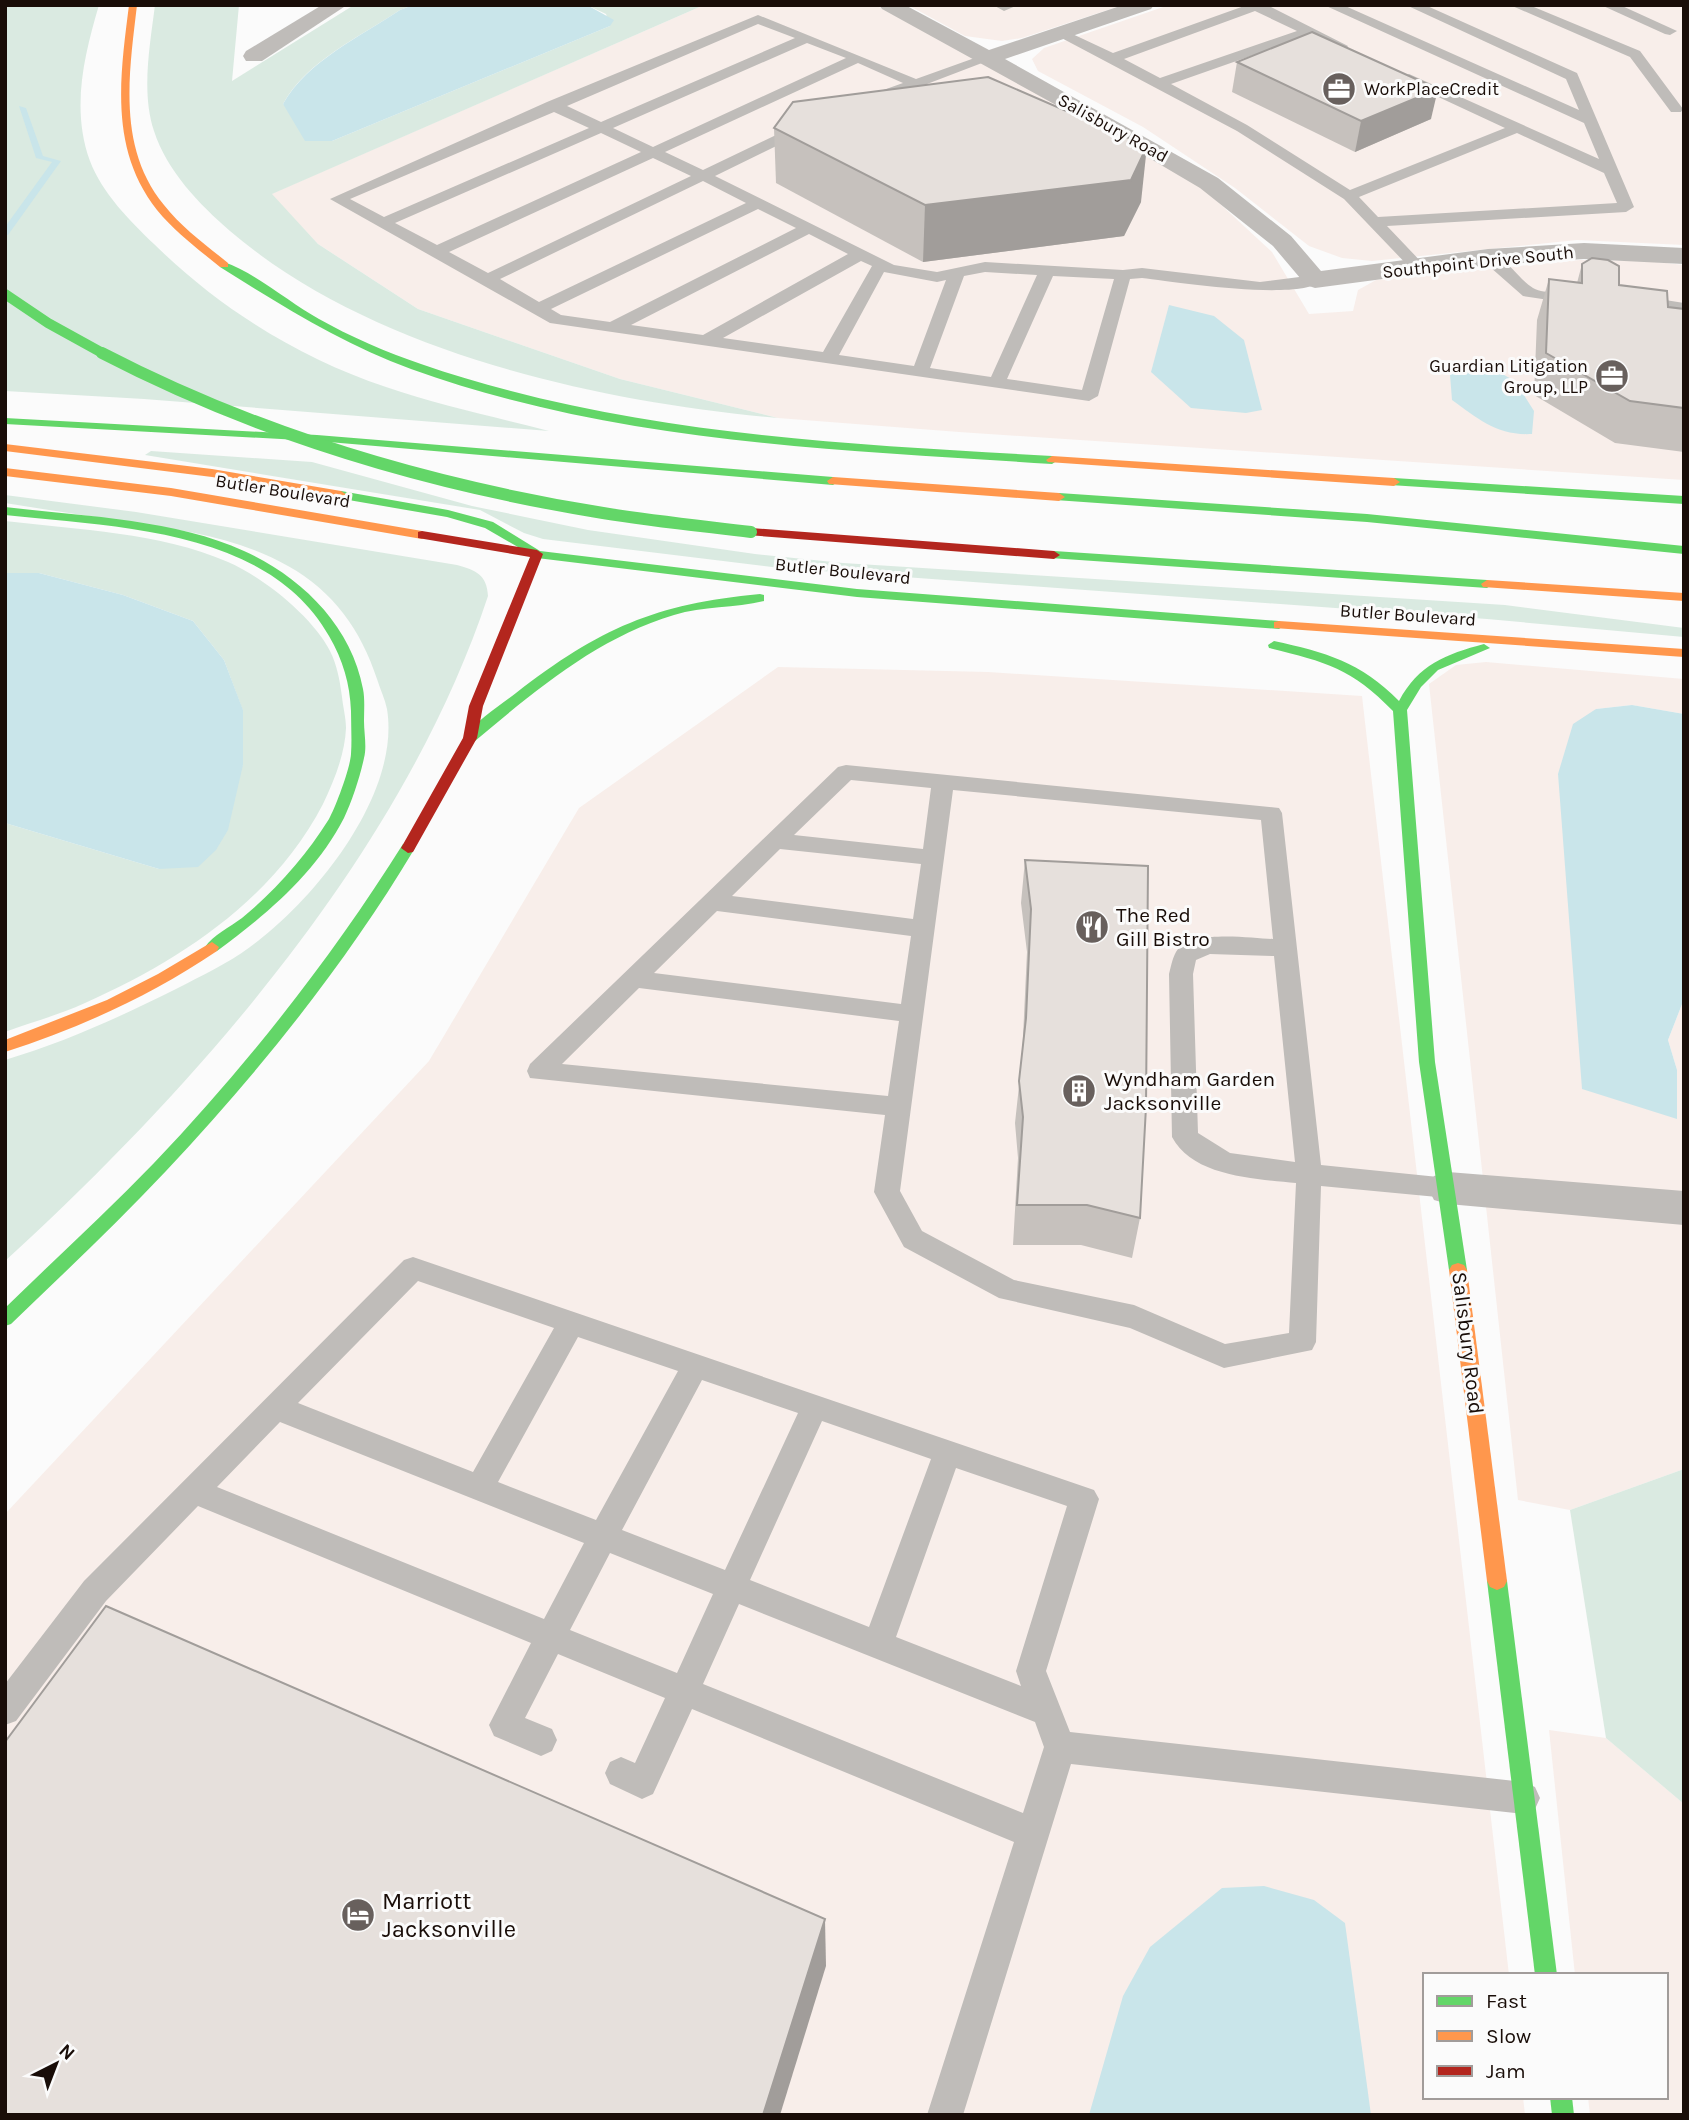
<svg xmlns="http://www.w3.org/2000/svg" width="1689" height="2120" font-family="Karla,sans-serif">
  <rect width="100%" height="100%" fill="#fbfbfb"/>
  <g fill="#f8eeea">
    <path d="M 704,5 L 875,5 L 1110,131 L 1205,190 L 1272,252 L 1309,314 L 1353,311 L 1358,290 L 1376,280 L 1580,260 L 1648,261 L 1684,265 L 1684,480 L 959,432 L 778,418 L 620,379 L 418,309 L 318,244 L 271,194 Z"/>
    <path d="M 908,5 L 1123,5 L 1022,38 L 1002,41 L 965,36 Z"/>
    <path d="M 1169,5 L 1684,5 L 1684,245 L 1577,240 L 1372,261 L 1342,258 L 1309,246 L 1235,188 L 1143,127 L 1038,71 L 1032,59 L 1044,48 Z"/>
    <path d="M 1486,662 L 1684,679 L 1684,714 L 1632,705 L 1596,709 L 1558,774 L 1677,1070 L 1668,1040 L 1684,999 L 1684,1469 L 1570,1510 L 1518,1500 L 1429,684 L 1456,665 Z"/>
    <path d="M 778,667 L 988,672 L 1362,696 L 1509,1975 L 1425,1975 L 1425,2097 L 1523,2097 L 1525,2115 L 5,2115 L 5,1514 L 429,1061 L 579,808 Z"/>
    <path d="M 1549,1730 L 1606,1738 L 1684,1804 L 1684,2115 L 1590,2115 L 1588,2097 L 1666,2097 L 1666,1975 L 1575,1975 Z"/>
  </g>
  <g fill="#daeae1">
    <path d="M 5,5 L 99,5 C 84,56 71,109 90,161 C 102,193 130,221 154,244 C 219,308 299,358 386,387 C 439,405 495,417 549,431 L 144,399 L 5,391 Z"/>
    <path d="M 155,5 L 239,5 L 232,81 L 354,5 L 413,5 L 400,10 C 360,37 306,61 283,104 L 332,141 L 610,26 L 606,14 L 587,5 L 704,5 L 272,194 L 318,244 L 418,309 L 620,379 L 778,418 C 597,402 371,352 230,231 C 199,204 167,171 154,131 C 141,92 150,45 155,5 Z"/>
    <path d="M 151,451 L 312,462 L 472,506 L 588,530 L 755,554 L 843,563 L 1505,605 L 1684,628 L 1684,637 L 1487,619 L 780,568 L 543,539 L 524,533 L 480,510 L 145,455 Z"/>
    <path d="M 5,495 L 136,512 L 457,565 C 476,570 487,575 488,596 C 404,850 200,1083 5,1261 L 5,1060 C 65,1042 120,1017 176,989 C 201,976 227,964 250,947 C 314,901 401,794 387,709 C 385,699 380,689 377,679 C 361,630 333,591 288,566 C 239,538 185,531 131,522 C 89,516 47,510 5,503 Z"/>
    <path d="M 5,521 C 79,530 159,532 228,562 C 263,577 313,617 330,651 C 337,665 340,681 342,697 C 343,707 346,718 346,728 C 345,754 334,781 323,804 C 274,899 180,961 85,1003 C 59,1015 32,1022 5,1032 L 5,823 L 159,869 L 243,765 L 243,711 L 224,660 L 193,621 L 123,595 L 39,573 L 5,573 Z"/>
    <path d="M 1684,1469 L 1684,1804 L 1606,1738 L 1570,1510 Z"/>
  </g>
  <g fill="#c9e5ea">
    <path d="M 413,5 L 587,5 L 614,20 L 610,26 L 332,141 L 305,141 L 283,104 C 307,61 360,37 400,10 Z"/>
    <path d="M 1169,305 L 1214,316 L 1244,340 L 1262,410 L 1246,413 L 1191,408 L 1151,372 Z"/>
    <path d="M 1470,365 L 1495,370 L 1515,381 L 1534,411 L 1532,434 C 1498,436 1478,419 1452,400 L 1450,375 L 1454,369 Z"/>
    <path d="M 5,573 L 39,573 L 123,595 L 193,621 L 224,660 L 243,710 L 243,765 L 228,830 L 216,850 L 198,867 L 159,869 L 5,823 Z"/>
    <path d="M 1632,705 L 1684,714 L 1684,999 L 1668,1040 L 1677,1070 L 1677,1119 L 1582,1089 L 1558,774 L 1573,724 L 1596,709 Z"/>
    <path d="M 1264,1886 L 1314,1900 L 1345,1923 L 1371,2115 L 1089,2115 L 1123,1996 L 1150,1947 L 1222,1888 Z"/>
  </g>
  <g fill="none" stroke-linecap="round" stroke-linejoin="round">
    <path fill="#c9e5ea" fill-rule="evenodd" d="M 19,106 L 26,108 L 43,156 L 61,161 L 8,235 L 5,235 L 5,227 L 52,162 L 36,158 Z"/>
    <g fill="#bfbcb9" fill-rule="evenodd">
      <path d="M 993,5 L 1018,5 L 1004,11 Z"/>
      <path d="M 1247,5 L 1267,5 L 1348,46 L 1346,49 L 1336,49 L 1308,36 L 1171,84 L 1247,125 L 1350,190 L 1505,128 L 1404,81 L 1402,78 L 1409,74 L 1599,159 L 1584,123 L 1324,5 L 1343,5 L 1579,110 L 1566,79 L 1406,5 L 1425,5 L 1577,73 L 1634,207 L 1626,212 L 1387,226 L 1426,267 L 1424,270 L 1412,270 L 1344,199 L 1237,131 L 1054,34 L 1056,31 L 1066,31 L 1113,53 ZM 1255,11 L 1297,31 L 1160,78 L 1124,59 ZM 1517,133 L 1604,173 L 1617,203 L 1378,217 L 1359,197 Z"/>
      <path d="M 1510,5 L 1529,5 L 1640,51 L 1683,109 L 1681,112 L 1671,112 L 1630,57 Z"/>
      <path d="M 1601,5 L 1620,5 L 1677,31 L 1670,35 L 1665,34 Z"/>
      <path d="M 758,15 L 916,79 L 983,55 L 993,55 L 995,58 L 927,84 L 926,89 L 915,89 L 866,105 L 861,104 L 859,101 L 861,98 L 903,83 L 858,63 L 665,152 L 703,170 L 799,124 L 809,124 L 811,127 L 809,130 L 715,176 L 894,265 L 937,272 L 985,262 L 1123,270 L 1142,268 L 1260,282 L 1315,275 L 1323,280 C 1302,302 1175,282 1142,278 L 1130,279 L 1098,396 L 1089,401 L 550,323 L 330,199 L 547,102 ZM 758,24 L 795,38 L 601,122 L 567,106 ZM 807,43 L 846,58 L 653,147 L 613,128 ZM 554,112 L 589,128 L 384,217 L 350,199 ZM 601,133 L 641,152 L 437,245 L 395,223 ZM 653,158 L 691,176 L 488,273 L 449,252 ZM 703,181 L 746,203 L 539,302 L 500,279 ZM 758,209 L 796,228 L 610,322 L 561,315 L 551,309 ZM 809,234 L 848,254 L 703,335 L 631,325 ZM 861,261 L 872,266 L 823,352 L 723,338 ZM 884,272 L 937,282 L 946,280 L 914,366 L 839,355 ZM 985,272 L 1037,275 L 991,377 L 930,368 L 964,276 ZM 1053,276 L 1114,279 L 1082,390 L 1007,379 Z"/>
      <path d="M 1488,252 C 1507,257 1517,278 1533,288 C 1546,296 1566,287 1577,298 L 1569,303 L 1523,296 L 1482,260 L 1480,257 L 1482,254 Z"/>
      <path d="M 1634,295 L 1684,303 L 1684,311 L 1628,304 L 1626,300 Z"/>
      <path d="M 846,765 L 1279,808 L 1282,813 L 1321,1165 L 1448,1178 L 1457,1181 L 1461,1188 L 1457,1195 L 1448,1198 L 1321,1186 L 1316,1342 L 1312,1350 L 1224,1368 L 1130,1328 L 999,1298 L 904,1247 L 874,1192 L 885,1115 L 530,1078 L 527,1071 L 530,1064 L 838,767 ZM 851,780 L 931,788 L 923,849 L 794,835 ZM 953,790 L 1261,820 L 1273,939 C 1249,938 1190,929 1176,952 C 1172,959 1171,967 1169,974 L 1172,1137 C 1193,1177 1257,1179 1296,1183 L 1289,1333 L 1225,1344 L 1134,1305 L 1014,1280 L 922,1231 L 900,1191 ZM 780,849 L 921,864 L 913,919 L 732,896 ZM 717,911 L 911,936 L 901,1004 L 654,973 ZM 1210,954 L 1274,956 L 1295,1162 L 1230,1153 L 1198,1133 L 1193,974 L 1196,960 ZM 639,988 L 899,1021 L 888,1096 L 562,1064 Z"/>
      <path d="M 413,1257 L 1094,1490 L 1099,1499 L 1046,1671 L 1070,1732 L 1524,1782 L 1535,1787 L 1540,1798 L 1535,1809 L 1524,1814 L 1071,1764 L 963,2115 L 927,2115 L 1014,1842 L 692,1709 L 653,1794 L 642,1799 L 610,1784 L 605,1773 L 610,1762 L 621,1757 L 635,1763 L 665,1698 L 558,1654 L 525,1718 L 552,1729 L 557,1740 L 552,1751 L 541,1756 L 494,1736 L 489,1725 L 531,1643 L 198,1506 L 106,1601 L 16,1721 L 5,1725 L 5,1684 L 84,1581 L 404,1260 ZM 418,1281 L 554,1328 L 473,1472 L 298,1403 ZM 578,1337 L 678,1371 L 596,1520 L 498,1482 ZM 702,1380 L 798,1413 L 725,1570 L 622,1530 ZM 822,1421 L 931,1459 L 869,1627 L 750,1580 ZM 280,1422 L 584,1543 L 544,1619 L 217,1487 ZM 956,1468 L 1067,1506 L 1016,1671 L 1021,1686 L 896,1637 ZM 610,1553 L 713,1594 L 677,1673 L 570,1630 ZM 739,1604 L 1035,1722 L 1044,1747 L 1023,1813 L 703,1684 Z"/>
    </g>
    <g fill="#bfbcb9" fill-rule="evenodd">
      <path d="M 322,5 L 347,5 L 262,61 L 246,61 L 243,56 L 246,51 Z"/>
      <path d="M 879,5 L 905,5 L 989,50 L 1123,5 L 1154,5 L 1151,9 L 1005,59 L 1218,178 L 1291,236 L 1321,271 L 1488,249 L 1584,243 L 1684,248 L 1684,264 L 1584,259 L 1488,265 L 1315,288 L 1306,285 L 1273,246 L 1200,188 L 1105,132 L 882,9 Z"/>
      <path d="M 1448,1172 L 1684,1191 L 1684,1225 L 1448,1204 L 1434,1200 L 1428,1188 L 1434,1176 Z"/>
    </g>
    <g fill="#63d668" fill-rule="evenodd">
      <path d="M 224,262 C 254,272 290,303 319,319 C 349,336 388,353 421,364 C 624,434 839,444 1052,456 L 1058,460 L 1052,464 C 837,450 616,443 411,369 C 343,344 282,306 220,267 L 220,263 Z"/>
      <path d="M 5,418 L 317,435 L 833,477 L 839,481 L 833,485 L 317,441 L 5,424 Z"/>
      <path d="M 1394,478 L 1684,496 L 1684,504 L 1390,485 L 1390,479 Z"/>
      <path d="M 341,491 L 448,510 L 493,522 L 540,551 L 857,589 L 1279,621 L 1285,625 L 1279,629 L 857,597 L 537,558 L 485,528 L 447,517 L 337,498 L 337,492 Z"/>
      <path d="M 1059,493 L 1367,514 L 1684,546 L 1684,554 L 1367,522 L 1055,500 L 1055,494 Z"/>
      <path d="M 5,507 C 80,516 175,519 244,551 C 301,577 351,625 363,689 C 365,699 364,711 364,721 C 364,733 367,747 364,758 C 360,777 352,801 344,818 C 316,873 266,915 217,951 L 212,952 L 205,947 C 213,935 230,927 242,918 C 276,890 306,856 329,819 C 336,806 350,769 351,754 C 352,740 351,725 351,711 C 350,684 343,660 329,636 C 268,528 114,527 5,515 Z"/>
      <path d="M 1054,551 L 1487,580 L 1493,584 L 1487,588 L 1050,558 L 1048,555 Z"/>
      <path d="M 760,594 L 764,595 L 764,601 C 735,608 703,606 674,615 C 597,638 536,690 475,741 L 470,742 L 463,738 C 476,721 499,706 516,693 C 600,628 655,604 760,594 Z"/>
      <path d="M 1274,641 C 1325,652 1361,662 1399,701 C 1418,665 1446,654 1484,644 L 1490,648 L 1438,670 L 1421,687 L 1407,710 L 1435,1062 L 1467,1270 L 1464,1275 L 1458,1277 L 1452,1275 L 1449,1270 L 1419,1062 L 1393,711 C 1351,668 1326,662 1269,648 L 1268,645 Z"/>
      <path d="M 408,843 L 415,848 C 345,965 259,1072 166,1171 C 116,1224 63,1274 11,1324 L 5,1326 L 5,1308 C 55,1259 106,1213 154,1163 C 247,1065 331,959 403,844 Z"/>
      <path d="M 1497,1572 L 1504,1575 L 1507,1581 L 1557,1975 L 1535,1975 L 1487,1581 L 1490,1575 Z"/>
      <path d="M 1550,2097 L 1572,2097 L 1574,2115 L 1552,2115 Z"/>
    </g>
    <g fill="#ff974d" fill-rule="evenodd">
      <path d="M 129,5 L 137,5 C 129,74 117,148 164,205 C 182,228 206,245 228,263 L 228,267 L 220,267 C 198,249 175,232 157,210 C 109,149 120,77 129,5 Z"/>
      <path d="M 5,444 L 212,469 L 341,491 L 347,495 L 341,499 L 212,477 L 5,451 Z"/>
      <path d="M 1052,456 L 1394,478 L 1400,482 L 1394,486 L 1048,462 L 1046,460 Z"/>
      <path d="M 5,468 L 171,488 L 422,531 L 428,535 L 422,539 L 171,496 L 5,476 Z"/>
      <path d="M 833,477 L 1059,493 L 1065,497 L 1059,501 L 829,484 L 827,481 Z"/>
      <path d="M 1487,580 L 1684,593 L 1684,601 L 1483,587 L 1481,584 Z"/>
      <path d="M 1279,621 L 1684,649 L 1684,657 L 1274,628 L 1274,622 Z"/>
      <path d="M 212,942 L 219,947 L 217,951 C 152,995 80,1028 5,1052 L 5,1040 L 107,1000 L 158,974 Z"/>
      <path d="M 1458,1263 L 1464,1265 L 1467,1270 L 1507,1581 L 1504,1587 L 1497,1590 L 1490,1587 L 1487,1581 L 1449,1270 L 1452,1265 Z"/>
    </g>
    <g fill="#b3261e" fill-rule="evenodd">
      <path d="M 751,528 L 1054,551 L 1060,555 L 1054,559 L 747,535 L 745,532 Z"/>
      <path d="M 422,531 L 537,550 L 543,554 L 483,706 L 477,738 L 413,852 L 408,853 L 401,848 L 463,738 L 469,706 L 530,557 L 418,538 L 418,532 Z"/>
    </g>
    <path stroke="#63d668" stroke-width="10" d="M 5,294 L 48,323 L 106,355"/>
    <path stroke="#63d668" stroke-width="12" d="M 102,353 C 258,434 430,485 603,513 C 652,521 702,526 751,532"/>
  </g>
  <g fill="#c6c1bd">
    <path d="M 1237,62 L 1431,119 L 1355,152 L 1232,92 Z"/>
    <path d="M 774,128 L 1141,202 L 1124,236 L 923,262 L 776,183 Z"/>
    <path d="M 1582,264 L 1619,285 L 1668,307 L 1684,309 L 1684,452 L 1615,443 L 1534,395 L 1537,320 L 1549,279 L 1577,283 Z"/>
    <path d="M 1025,860 L 1140,1218 L 1132,1258 L 1081,1245 L 1013,1245 L 1018,1158 L 1015,1123 L 1022,1058 L 1027,952 L 1021,903 Z"/>
  </g>
  <g fill="#a19d9a">
    <path d="M 1438,89 L 1431,119 L 1355,152 L 1361,121 Z"/>
    <path d="M 1147,146 L 1141,202 L 1124,236 L 923,262 L 925,205 Z"/>
    <path d="M 825,1919 L 826,1966 L 780,2115 L 763,2115 Z"/>
  </g>
  <g fill="#e6e0dc" stroke="#a19d9a" stroke-width="2">
    <path d="M 1312,32 L 1438,89 L 1361,121 L 1237,62 Z"/>
    <path d="M 988,77 L 1147,146 L 1131,180 L 925,205 L 774,128 L 793,102 Z"/>
    <path d="M 1592,258 L 1608,260 L 1619,266 L 1619,285 L 1667,291 L 1668,307 L 1684,309 L 1684,408 L 1630,401 L 1546,353 L 1549,279 L 1582,283 L 1582,264 Z"/>
    <path d="M 1025,860 L 1148,866 L 1146,1107 L 1140,1218 L 1087,1205 L 1017,1205 L 1023,1117 L 1019,1081 L 1026,1018 L 1031,909 Z"/>
    <path d="M 106,1606 L 825,1919 L 763,2115 L 5,2115 L 5,1742 Z"/>
  </g>
  <defs>
    <g id="office-disc" transform="scale(1.75)"><circle r="9.5" fill="#68605d" stroke="#fbfbfb"/><path d="M-6-3h4V-5.5h4V-3h4V5H-6ZM-1-4.5V-3h2v-1.5ZM-6 0V1H6V0Z" fill="#fff"/></g>
    <g id="restaurant-disc" transform="scale(1.75)"><circle r="9.5" fill="#68605d" stroke="#fbfbfb"/><path d="M-5-6h1v4h1v-4h1v4h1v-4h1v5L-1.5 .5V6h-2V.5L-5-1ZM5-6V6H3V1.5H1.5Q1.5-4 5-6Z" fill="#fff"/></g>
    <g id="building-disc" transform="scale(1.75)"><circle r="9.5" fill="#68605d" stroke="#fbfbfb"/><path d="M-4-6H4V6H1V3H-1V6H-4ZM-2.5-4.3h1.7v1.8h-1.7ZM.8-4.3h1.7v1.8H.8ZM-2.5-1h1.7V.8h-1.7ZM.8-1h1.7V.8H.8Z" fill="#fff"/></g>
    <g id="hotel-disc" transform="scale(1.75)"><circle r="9.5" fill="#68605d" stroke="#fbfbfb"/><path d="M-6-4.5h1.5V1H6V5H4.5V3h-9V5H-6ZM-4 0a1.8 1.8 0 1 1 3.6 0ZM.5 0V-2.5h3Q6-2.5 6 0Z" fill="#fff"/></g>
  </defs>
  <g fill-rule="evenodd">
    <use href="#office-disc" x="1339" y="89"/>
    <use href="#office-disc" x="1612" y="376"/>
    <use href="#restaurant-disc" x="1092" y="927"/>
    <use href="#building-disc" x="1079" y="1091"/>
    <use href="#hotel-disc" x="358" y="1915"/>
  </g>
  <g text-anchor="middle" dominant-baseline="central" stroke-width="6" stroke-linejoin="round" paint-order="stroke">
    <g font-size="18" fill="#190d08" stroke="#fbfbfb" text-anchor="start">
      <text x="1364" y="89">WorkPlaceCredit</text>
      <text x="1588" y="366" text-anchor="end">Guardian Litigation<tspan x="1588" dy="21">Group, LLP</tspan></text>
    </g>
    <g font-size="18" fill="#190d08" stroke="#fbfbfb">
      <text transform="translate(1113 128) rotate(29)">Salisbury Road</text>
      <text transform="translate(1478 262) rotate(-6)">Southpoint Drive South</text>
      <text transform="translate(283 491) rotate(9)">Butler Boulevard</text>
      <text transform="translate(843 571) rotate(6)">Butler Boulevard</text>
      <text transform="translate(1408 615) rotate(4)">Butler Boulevard</text>
    </g>
    <g font-size="21" fill="#190d08" stroke="#fbfbfb" text-anchor="start">
      <text x="1116" y="915">The Red<tspan x="1116" dy="24">Gill Bistro</tspan></text>
      <text x="1104" y="1079">Wyndham Garden<tspan x="1104" dy="24">Jacksonville</tspan></text>
    </g>
    <g font-size="21" fill="#190d08" stroke="#fbfbfb">
      <text transform="translate(1468 1343) rotate(83)">Salisbury Road</text>
    </g>
    <g font-size="24" fill="#190d08" stroke="#fbfbfb" text-anchor="start">
      <text x="382" y="1901">Marriott<tspan x="382" dy="28">Jacksonville</tspan></text>
    </g>
  </g>
  <rect width="1689" height="2120" fill="none" stroke="#190d08" stroke-width="14"/>
  <rect x="1423" y="1973" width="245" height="126" fill="#fbfbfb" stroke="#a19c9a" stroke-width="2"/>
  <rect x="1437" y="1996" width="35" height="10" fill="#63d668" stroke="#a19c9a" stroke-width="2"/>
  <text x="1486" y="2008" font-size="21" fill="#190d08">Fast</text>
  <rect x="1437" y="2031" width="35" height="10" fill="#ff974d" stroke="#a19c9a" stroke-width="2"/>
  <text x="1486" y="2043" font-size="21" fill="#190d08">Slow</text>
  <rect x="1437" y="2066" width="35" height="10" fill="#b3261e" stroke="#a19c9a" stroke-width="2"/>
  <text x="1486" y="2078" font-size="21" fill="#190d08">Jam</text>
  <g transform="translate(56 2064) rotate(42)" stroke="#fbfbfb" stroke-width="5" paint-order="stroke">
  <path d="M0-5L12 26L0 18L-12 26Z" fill="#190d08"/>
  <text y="-10" font-size="19" font-weight="bold" text-anchor="middle" fill="#190d08">N</text>
  </g>
</svg>
